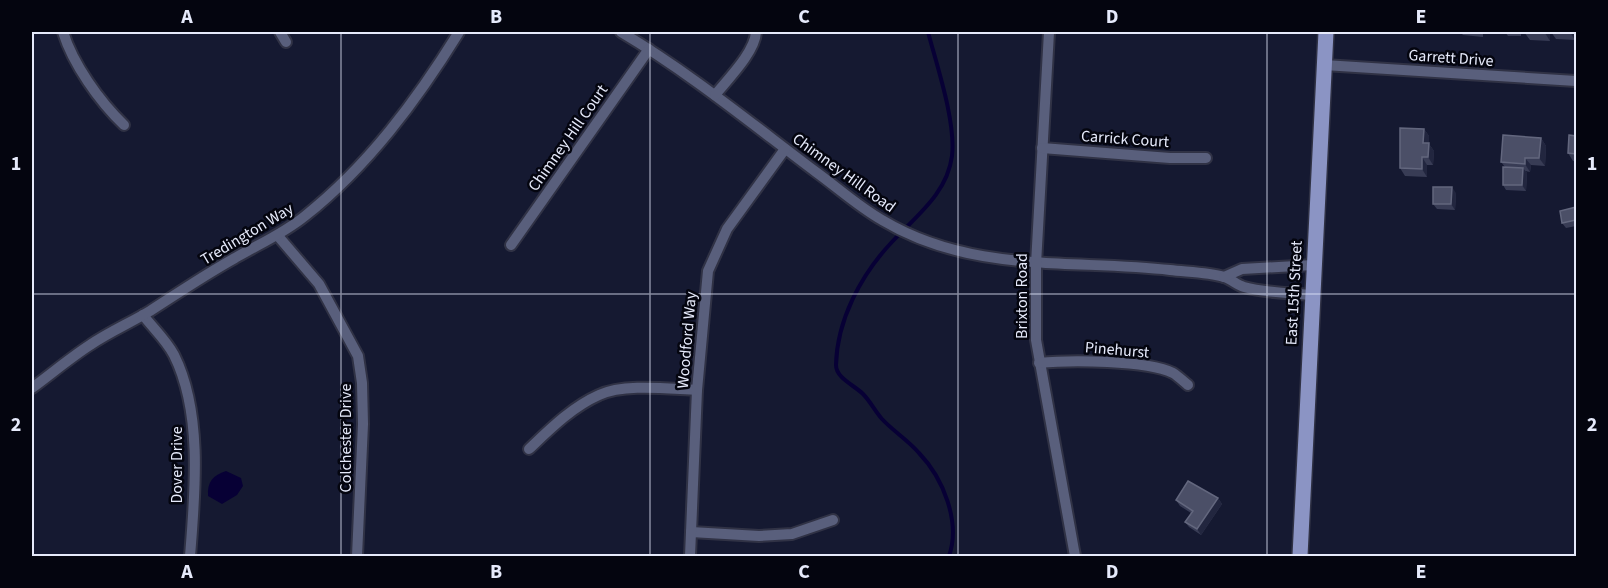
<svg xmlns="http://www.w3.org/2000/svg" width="1608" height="588" font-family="'Source Sans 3',sans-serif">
  <rect width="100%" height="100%" fill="#151931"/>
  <path fill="#070035" d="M 226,471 L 241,478 L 243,486 L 237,495 L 222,504 L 208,496 C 207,482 213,475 226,471 Z"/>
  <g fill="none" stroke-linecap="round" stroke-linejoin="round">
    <path stroke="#070035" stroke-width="4" d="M 928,32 C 937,66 956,122 952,156 C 947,194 916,216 891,243 C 861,275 837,320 836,365 C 836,378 854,385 863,394 C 870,401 875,411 882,419 C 893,431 908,440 919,453 C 943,478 961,522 949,556"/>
    <g stroke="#303245" stroke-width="14">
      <g id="minor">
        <path d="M 63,32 C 73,64 99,101 124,125"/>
        <path d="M 280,32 L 286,42"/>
        <path d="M 621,32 C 690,73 752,124 816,172 C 838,188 859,207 882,220 C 972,274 1071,259 1170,270 C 1187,272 1208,272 1224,277 C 1231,279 1237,285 1244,287 C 1265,293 1290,293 1312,295"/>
        <path d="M 1049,32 L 1036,264 L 1036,340 L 1075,556"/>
        <path d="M 1324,65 L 1576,81"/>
        <path d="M 715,95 C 728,79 755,52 756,32"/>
        <path d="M 1042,148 L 1170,158 L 1206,158"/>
        <path d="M 278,236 L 319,284 L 358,356 L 362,383 L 363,424 L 357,556"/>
        <path d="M 511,245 L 649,49"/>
        <path d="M 1224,277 L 1242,269 L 1313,265"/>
        <path d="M 143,315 C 153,328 167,341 174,355 C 203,413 195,494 190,556"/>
        <path d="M 1039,363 C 1069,360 1147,360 1173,373 C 1178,376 1183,381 1188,385"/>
        <path d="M 32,388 C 51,374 70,358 90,345 C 109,332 130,323 150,311 C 178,293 206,274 235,258 C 259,244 283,234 305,216 C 368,166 417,100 459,32"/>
        <path d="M 529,449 C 550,429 572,407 599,395 C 624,383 670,389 697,390"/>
        <path d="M 691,532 L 759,536 L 792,534 L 833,520"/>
        <path d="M 690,556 L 697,390 L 708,271 L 727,229 L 785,149"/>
      </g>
    </g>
    <g stroke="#303245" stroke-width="18">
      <path id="primary" d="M 1300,556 L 1326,32"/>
    </g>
    <use href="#minor" stroke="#595f7c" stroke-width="10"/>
    <use href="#primary" stroke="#8b94c4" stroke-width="15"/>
  </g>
  <g fill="#383c55">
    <path d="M 1460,32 L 1483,32 L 1483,37 L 1463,35 Z"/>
    <path d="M 1505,32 L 1550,32 L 1550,41 L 1530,40 L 1524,32 L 1521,32 L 1521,36 L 1508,36 Z"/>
    <path d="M 1551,32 L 1576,32 L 1576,33 L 1575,40 L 1556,39 Z"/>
    <path d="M 1424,129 L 1429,136 L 1429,144 L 1434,151 L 1433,165 L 1427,165 L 1427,177 L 1405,176 L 1400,168 Z"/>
    <path d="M 1576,136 L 1576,161 L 1573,161 L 1568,153 Z"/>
    <path d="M 1541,138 L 1546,146 L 1545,166 L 1531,165 L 1530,172 L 1525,171 L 1527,173 L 1526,191 L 1506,190 L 1503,185 L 1505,167 L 1501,162 Z"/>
    <path d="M 1456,193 L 1455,210 L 1437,209 L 1433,204 Z"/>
    <path d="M 1576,207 L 1576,226 L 1566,228 L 1562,223 Z"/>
    <path d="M 1218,498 L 1222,504 L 1201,535 L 1189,527 L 1185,522 L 1191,513 L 1180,506 L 1176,500 Z"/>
  </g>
  <g fill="#22263f">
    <path d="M 1545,32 L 1550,32 L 1550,41 L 1545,33 Z"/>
    <path d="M 1570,32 L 1574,32 L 1576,33 L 1575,40 Z"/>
    <path d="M 1424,129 L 1429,136 L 1429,144 L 1434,151 L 1433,165 L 1428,157 L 1423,143 Z"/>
    <path d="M 1541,138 L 1546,146 L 1545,166 L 1539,158 Z"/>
    <path d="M 1422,157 L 1427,165 L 1427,177 L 1422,169 Z"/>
    <path d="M 1525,158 L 1531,165 L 1530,172 L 1525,164 Z"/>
    <path d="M 1523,168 L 1527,173 L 1526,191 L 1522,185 Z"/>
    <path d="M 1452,187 L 1456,193 L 1455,210 L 1451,204 Z"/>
    <path d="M 1218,498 L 1222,504 L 1201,535 L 1197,529 Z"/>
  </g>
  <g fill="#4b4f67" stroke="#63677e" stroke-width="1.5">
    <path d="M 1400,128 L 1424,129 L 1423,143 L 1429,143 L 1428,157 L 1422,157 L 1422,169 L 1400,168 Z"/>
    <path d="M 1503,135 L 1541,138 L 1539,158 L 1525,158 L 1525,164 L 1501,162 Z"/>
    <path d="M 1569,135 L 1576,136 L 1576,154 L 1568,153 Z"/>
    <path d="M 1503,167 L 1523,168 L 1522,185 L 1503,185 Z"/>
    <path d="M 1433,187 L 1452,187 L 1451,204 L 1433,204 Z"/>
    <path d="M 1576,207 L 1576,220 L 1562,223 L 1560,211 Z"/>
    <path d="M 1188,481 L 1218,498 L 1197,529 L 1185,522 L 1193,511 L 1176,500 Z"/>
  </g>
  <path fill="none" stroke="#e6eafb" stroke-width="1.5" stroke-opacity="0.55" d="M 341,32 L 341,556M 650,32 L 650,556M 958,32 L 958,556M 1267,32 L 1267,556M 32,294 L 1576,294"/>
  <g text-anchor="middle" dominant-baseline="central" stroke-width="5" stroke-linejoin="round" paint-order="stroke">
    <g font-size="16" fill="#e6eafb" stroke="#04050f">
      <text transform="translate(1451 58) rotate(4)">Garrett Drive</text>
      <text transform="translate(568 138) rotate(-55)">Chimney Hill Court</text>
      <text transform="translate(1125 139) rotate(4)">Carrick Court</text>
      <text transform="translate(844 173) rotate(36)">Chimney Hill Road</text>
      <text transform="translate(247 234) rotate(-31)">Tredington Way</text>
      <text transform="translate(1294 293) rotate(-87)">East 15th Street</text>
      <text transform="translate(1022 296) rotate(-90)">Brixton Road</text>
      <text transform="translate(687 340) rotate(-85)">Woodford Way</text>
      <text transform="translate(1117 350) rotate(5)">Pinehurst</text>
      <text transform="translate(346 438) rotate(-90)">Colchester Drive</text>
      <text transform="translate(177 465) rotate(-90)">Dover Drive</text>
    </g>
  </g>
  <rect width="1608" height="588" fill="none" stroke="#04050f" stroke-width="66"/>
  <rect x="33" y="33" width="1542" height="522" fill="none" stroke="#e6eafb" stroke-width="2"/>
  <g font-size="20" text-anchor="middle" font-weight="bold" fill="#e6eafb">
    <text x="187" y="23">A</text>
    <text x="496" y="23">B</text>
    <text x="804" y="23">C</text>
    <text x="1112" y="23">D</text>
    <text x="1421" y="23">E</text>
    <text x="16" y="170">1</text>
    <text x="1592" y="170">1</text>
    <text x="16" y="431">2</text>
    <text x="1592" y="431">2</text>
    <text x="187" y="578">A</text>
    <text x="496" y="578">B</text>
    <text x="804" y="578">C</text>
    <text x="1112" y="578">D</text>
    <text x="1421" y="578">E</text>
  </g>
</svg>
